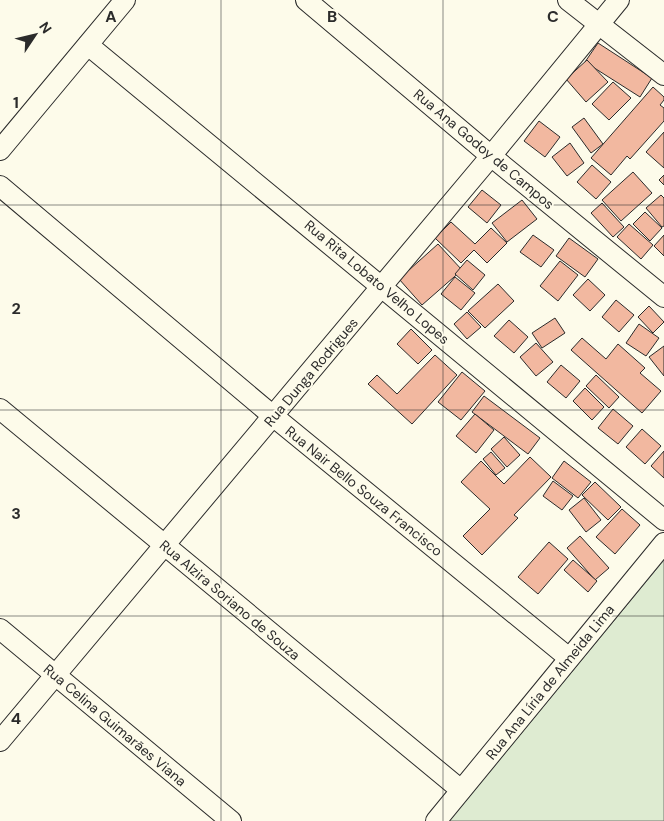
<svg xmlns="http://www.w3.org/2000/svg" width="664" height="821" font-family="'DM Sans',sans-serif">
  <rect width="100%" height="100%" fill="#fdfbea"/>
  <path fill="#deebd1" stroke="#74746e" d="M 664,560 L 664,821 L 449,821 Z"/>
  <g fill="#f2b8a0" stroke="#2b2b2b">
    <path d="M 598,43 L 652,78 L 640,97 L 585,62 Z"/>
    <path d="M 587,60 L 608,82 L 586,102 L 566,79 Z"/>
    <path d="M 613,82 L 631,98 L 609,120 L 592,104 Z"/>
    <path d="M 653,87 L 664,97 L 664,100 L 660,105 L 664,108 L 664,121 L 630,159 L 627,156 L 611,175 L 591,158 Z"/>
    <path d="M 584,118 L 603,144 L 591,153 L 572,127 Z"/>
    <path d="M 539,121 L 560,137 L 545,157 L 524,141 Z"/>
    <path d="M 664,132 L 664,168 L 646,152 Z"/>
    <path d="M 570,143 L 584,163 L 567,176 L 552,157 Z"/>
    <path d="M 592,165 L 611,182 L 596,199 L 577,182 Z"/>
    <path d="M 633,172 L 652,193 L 621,221 L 602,200 Z"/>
    <path d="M 664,175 L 664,185 L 659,180 Z"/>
    <path d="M 482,190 L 501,205 L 487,223 L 468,207 Z"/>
    <path d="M 661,195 L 664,198 L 664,226 L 662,227 L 646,208 Z"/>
    <path d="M 522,200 L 537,219 L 507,242 L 492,223 Z"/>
    <path d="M 602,203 L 624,227 L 613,237 L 591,213 Z"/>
    <path d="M 645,212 L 662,228 L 650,241 L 633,224 Z"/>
    <path d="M 451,222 L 475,244 L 491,228 L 507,243 L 487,263 L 474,250 L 461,263 L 435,238 Z"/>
    <path d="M 629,224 L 653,245 L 641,259 L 617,237 Z"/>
    <path d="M 533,235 L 554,250 L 541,267 L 520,252 Z"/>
    <path d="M 664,235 L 664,256 L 654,246 Z"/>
    <path d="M 569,238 L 598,259 L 585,277 L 556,256 Z"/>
    <path d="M 438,244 L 462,270 L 422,305 L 399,279 Z"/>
    <path d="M 467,260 L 485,275 L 473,290 L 455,274 Z"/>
    <path d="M 560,261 L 578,275 L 558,301 L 540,286 Z"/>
    <path d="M 455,277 L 475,293 L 461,310 L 441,294 Z"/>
    <path d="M 588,279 L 605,295 L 590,311 L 573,295 Z"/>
    <path d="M 498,284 L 514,301 L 485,328 L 468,311 Z"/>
    <path d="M 616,300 L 634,315 L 619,332 L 602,317 Z"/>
    <path d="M 649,306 L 664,322 L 653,333 L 638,317 Z"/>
    <path d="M 467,312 L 481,327 L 467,339 L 454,324 Z"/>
    <path d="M 555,318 L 565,333 L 542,348 L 532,333 Z"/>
    <path d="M 509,320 L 528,337 L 514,353 L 494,336 Z"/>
    <path d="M 639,324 L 659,338 L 646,356 L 626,343 Z"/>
    <path d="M 411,329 L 432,350 L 418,364 L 397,344 Z"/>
    <path d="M 582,338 L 606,359 L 618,344 L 645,368 L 640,373 L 661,391 L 642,413 L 571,350 Z"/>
    <path d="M 536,343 L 553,362 L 536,376 L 520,357 Z"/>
    <path d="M 664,346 L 664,376 L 649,357 Z"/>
    <path d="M 435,355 L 457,375 L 412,424 L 368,384 L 377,375 L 397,394 Z"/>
    <path d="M 561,365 L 580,381 L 566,398 L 547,382 Z"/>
    <path d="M 462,372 L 485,391 L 461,420 L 438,402 Z"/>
    <path d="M 596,375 L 619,397 L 609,408 L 586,386 Z"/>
    <path d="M 585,388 L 604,407 L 592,420 L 573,401 Z"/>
    <path d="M 484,396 L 540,438 L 528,454 L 472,412 Z"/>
    <path d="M 613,409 L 633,426 L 618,444 L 598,428 Z"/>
    <path d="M 475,414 L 494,430 L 476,453 L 456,436 Z"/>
    <path d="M 642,429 L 661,446 L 645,464 L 626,447 Z"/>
    <path d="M 504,437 L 520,455 L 507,467 L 491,449 Z"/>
    <path d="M 664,451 L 664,478 L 651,466 Z"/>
    <path d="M 491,452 L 505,468 L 496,475 L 483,459 Z"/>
    <path d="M 530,457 L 551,477 L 514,515 L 518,518 L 482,555 L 463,536 L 490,509 L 461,482 L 481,461 L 504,484 Z"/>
    <path d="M 564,461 L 591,482 L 578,498 L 552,478 Z"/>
    <path d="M 553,481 L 573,496 L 562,510 L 543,496 Z"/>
    <path d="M 595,482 L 621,507 L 608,520 L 582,495 Z"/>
    <path d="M 584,498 L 601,520 L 586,532 L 569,510 Z"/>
    <path d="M 622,509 L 640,525 L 615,554 L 596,537 Z"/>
    <path d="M 580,536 L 609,568 L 595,580 L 567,548 Z"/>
    <path d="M 549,542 L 568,559 L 538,594 L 518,577 Z"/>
    <path d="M 573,560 L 597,581 L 588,592 L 564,570 Z"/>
  </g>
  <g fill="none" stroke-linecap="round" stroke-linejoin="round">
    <g stroke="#2b2b2b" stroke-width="22">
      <g id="street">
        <path d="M 306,0 L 491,156 L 664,297"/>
        <path d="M 568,0 L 664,75"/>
        <path d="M 88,45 L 664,520"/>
        <path d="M 0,150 L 125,0"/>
        <path d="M 0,186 L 273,416 L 569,658"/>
        <path d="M 0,409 L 461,790"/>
        <path d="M 0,629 L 231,821"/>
        <path d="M 0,741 L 491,156 L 619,0"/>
        <path d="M 436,821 L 664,543"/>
      </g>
    </g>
    <use href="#street" stroke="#fdfbea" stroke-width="20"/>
  </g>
  <path fill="none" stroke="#2b2b2b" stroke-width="1" stroke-opacity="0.55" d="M 221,0 L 221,821M 443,0 L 443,821M 0,205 L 664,205M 0,410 L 664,410M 0,616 L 664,616"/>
  <g text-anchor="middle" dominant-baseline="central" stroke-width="4" stroke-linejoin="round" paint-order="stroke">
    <g font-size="14" fill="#2b2b2b" stroke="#fdfbea">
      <text transform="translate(484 149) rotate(40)">Rua Ana Godoy de Campos</text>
      <text transform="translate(377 282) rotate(40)">Rua Rita Lobato Velho Lopes</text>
      <text transform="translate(311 372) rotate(-50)">Rua Dunga Rodrigues</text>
      <text transform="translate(364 491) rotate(39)">Rua Nair Bello Souza Francisco</text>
      <text transform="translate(230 600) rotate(40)">Rua Alzira Soriano de Souza</text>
      <text transform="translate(550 682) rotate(-51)">Rua Ana Líria de Almeida Lima</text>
      <text transform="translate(115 725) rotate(40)">Rua Celina Guimarães Viana</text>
    </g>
  </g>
  <g font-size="16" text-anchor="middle" font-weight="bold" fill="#2b2b2b" stroke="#fdfbea" stroke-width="4" stroke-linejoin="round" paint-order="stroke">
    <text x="111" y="22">A</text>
    <text x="332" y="22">B</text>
    <text x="553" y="22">C</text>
    <text x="16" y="108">1</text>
    <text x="16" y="314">2</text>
    <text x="16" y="519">3</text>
    <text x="16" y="724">4</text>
  </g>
  <g transform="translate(35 35) rotate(55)" stroke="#fdfbea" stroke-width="4" paint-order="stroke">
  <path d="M0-4L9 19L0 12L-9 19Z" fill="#2b2b2b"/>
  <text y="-8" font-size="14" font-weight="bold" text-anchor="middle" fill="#2b2b2b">N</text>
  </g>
</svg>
